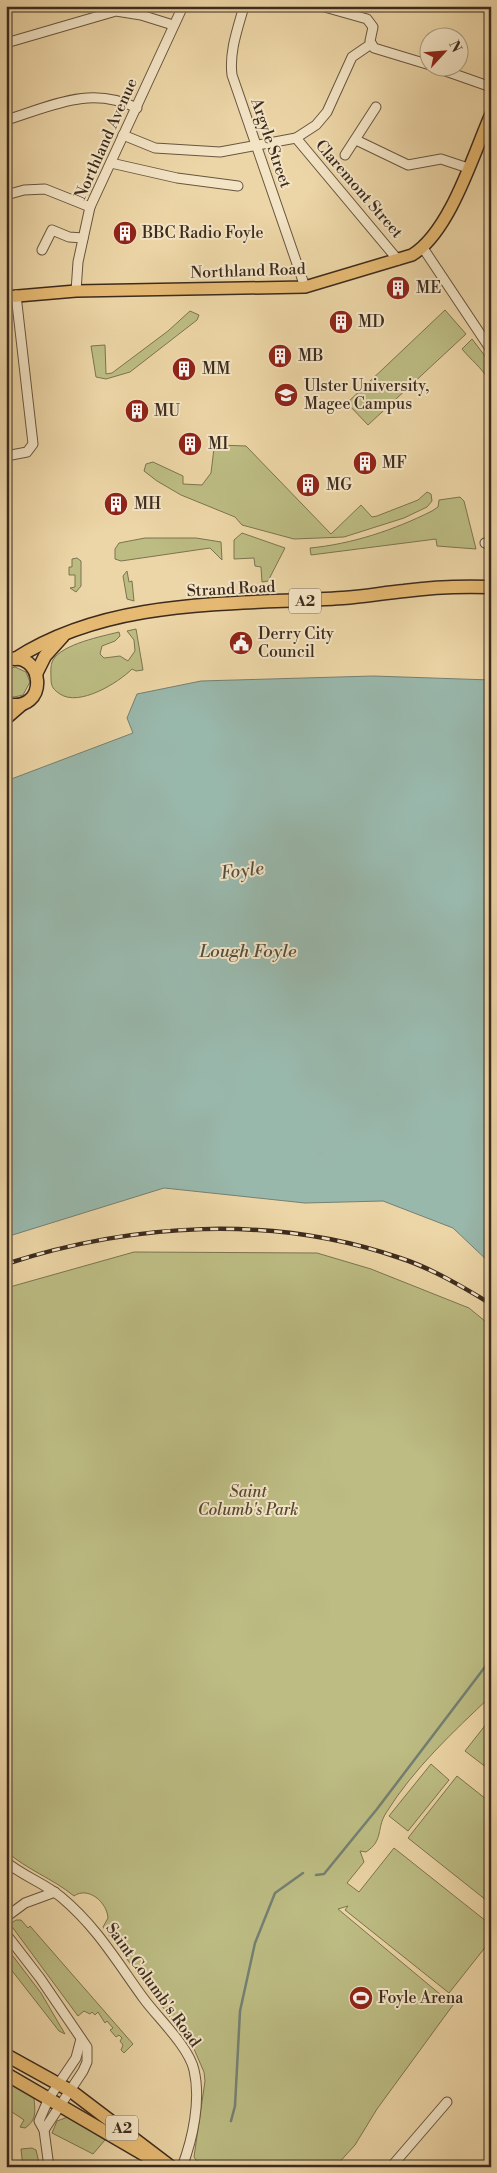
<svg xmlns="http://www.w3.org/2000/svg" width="497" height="2173" font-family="'Libre Bodoni',serif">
  <rect width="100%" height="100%" fill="#ecd5a6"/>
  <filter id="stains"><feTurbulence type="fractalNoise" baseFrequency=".004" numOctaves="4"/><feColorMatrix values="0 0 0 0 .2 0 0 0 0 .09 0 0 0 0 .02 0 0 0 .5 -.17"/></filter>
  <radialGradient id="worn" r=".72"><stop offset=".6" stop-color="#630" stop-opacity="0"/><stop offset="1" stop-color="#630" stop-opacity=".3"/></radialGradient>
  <g fill="#bcbc83" stroke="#7c7450">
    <path d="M 445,310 L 466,334 L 368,425 L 347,403 Z"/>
    <path d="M 190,311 L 199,315 L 197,320 L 130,372 L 106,379 L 96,377 L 91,346 L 105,345 L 106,374 L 112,373 L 168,331 Z"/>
    <path d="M 472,339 L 491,364 L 489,380 C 480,366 472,361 462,349 Z"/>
    <path d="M 219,445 L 246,446 L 331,534 L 361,505 L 372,517 L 377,516 L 418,500 L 427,492 L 431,494 L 432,501 L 427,507 L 404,518 L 344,537 L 294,539 L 242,525 L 235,517 L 181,495 L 157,481 L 144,471 L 146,464 L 153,462 L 183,476 L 183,484 L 202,485 L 211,473 L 214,448 Z"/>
    <path d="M 460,497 L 464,501 L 476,549 L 437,546 L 436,539 L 311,555 L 310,548 C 352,544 394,530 432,511 L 438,507 L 439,500 Z"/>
    <path d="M 242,533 L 285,548 L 268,581 L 262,582 L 261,567 L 255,566 L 254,558 L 234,559 L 234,540 Z"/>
    <path d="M 145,538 L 196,538 L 221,542 L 222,560 L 210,548 L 121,561 L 115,559 L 115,549 L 119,543 Z"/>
    <path d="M 77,558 L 81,561 L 81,586 L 76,592 L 70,588 L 75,587 L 75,575 L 69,575 L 69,567 L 72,567 L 72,559 Z"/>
    <path d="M 127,571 L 129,582 L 132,581 L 134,601 L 127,599 L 123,576 Z"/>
    <path d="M 136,629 L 143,670 L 136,671 L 132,669 C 118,683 79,707 60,694 C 54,690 51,687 51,679 C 51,674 50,665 53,660 C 62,644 103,636 119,632 L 120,636 L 115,641 L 102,646 L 100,654 L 104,658 L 120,656 L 128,661 L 135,651 L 134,640 L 127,631 Z"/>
    <path d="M 15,667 L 26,672 L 30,682 L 23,695 L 14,697 L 6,694 L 6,670 Z"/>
    <path d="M 134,1252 L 317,1253 L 371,1269 L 469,1308 L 491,1326 L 491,1696 C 453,1732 414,1768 386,1813 C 376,1829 384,1840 366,1852 L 360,1851 L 364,1862 L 347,1883 L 359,1892 L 394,1848 L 491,1925 L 491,1940 L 449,1993 L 345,1910 L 348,1906 L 338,1909 L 453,2005 L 377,2109 L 355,2145 L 335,2167 L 201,2167 L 194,2157 L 205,2081 L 204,2072 L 194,2049 L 103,1927 L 108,1918 C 107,1902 88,1886 74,1896 C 52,1878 27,1870 6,1851 L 6,1288 Z"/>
    <path d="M 491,1718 L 491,1771 L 465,1751 Z"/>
    <path d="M 431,1764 L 449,1780 L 408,1831 L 389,1816 Z"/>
    <path d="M 457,1776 L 491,1803 L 491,1904 L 408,1838 Z"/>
    <path d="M 16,1920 L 21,1920 L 28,1928 L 30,1926 L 133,2044 L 124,2053 L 121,2050 L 123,2045 L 120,2041 L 122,2038 L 119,2035 L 116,2037 L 110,2030 L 113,2028 L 107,2021 L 105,2023 L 98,2012 L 95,2015 L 92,2012 L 90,2014 L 84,2011 L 78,2016 L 10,1924 Z"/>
    <path d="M 6,1947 L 41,1993 L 65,2034 L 59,2031 L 6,1963 Z"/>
    <path d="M 6,2080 L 34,2098 C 35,2111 37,2120 25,2128 L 20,2127 L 24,2120 L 6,2108 Z"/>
    <path d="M 68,2117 L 105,2140 L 93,2154 L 52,2133 L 57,2121 Z"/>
    <path d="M 32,2148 L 36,2150 L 40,2167 L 23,2167 L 21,2149 Z"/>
  </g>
  <path fill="#99b8ac" stroke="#748073" d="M 373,676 L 491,680 L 491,1264 L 453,1228 L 383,1201 L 305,1203 L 164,1188 L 6,1237 L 6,781 L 133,733 L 127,718 L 137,694 L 201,681 Z"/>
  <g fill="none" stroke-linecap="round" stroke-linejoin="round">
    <g stroke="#748073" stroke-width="2.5">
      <path d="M 316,1875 L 324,1874 L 377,1809 L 491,1659"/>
      <path d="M 231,2121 L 235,2106 L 240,2011 L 255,1943 L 275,1893 L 303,1873"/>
    </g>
    <g stroke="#685640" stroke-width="11">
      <g id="minor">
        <path d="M 244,6 C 238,28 229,51 232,75 L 305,287"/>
        <path d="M 321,6 L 367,19 L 373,27 L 370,41 L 374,48 L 430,65"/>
        <path d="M 6,43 L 116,11 L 141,15 L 173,25"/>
        <path d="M 437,68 L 491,87"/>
        <path d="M 6,120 C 52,106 90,85 137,108"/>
        <path d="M 123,135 L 155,148 L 220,152 L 296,138 L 316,125 L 327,112 L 352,57 L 371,44"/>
        <path d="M 296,138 L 398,260"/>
        <path d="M 356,140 L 408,165 L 441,159 L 468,168"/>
        <path d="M 345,155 L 376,107"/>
        <path d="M 111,163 L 177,178 L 238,186"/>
        <path d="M 6,195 L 24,190 L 45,189 L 90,207"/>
        <path d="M 423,248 L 491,350"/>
        <path d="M 42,250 L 52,230 L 69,237 L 83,238"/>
        <path d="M 76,291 L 78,262 L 90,207 L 183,6"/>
        <path d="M 6,456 L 27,452 L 33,444 L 16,295"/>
        <path d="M 485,543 L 491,545"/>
        <path d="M 6,1862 C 23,1876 44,1883 61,1897 C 97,1927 117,1962 144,1999 C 158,2018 189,2047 194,2070 C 201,2100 193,2138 182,2167"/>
        <path d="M 6,1917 L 25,1903 L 55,1892"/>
        <path d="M 6,1934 L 40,1978 L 87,2047 L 87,2062 L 83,2071 L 44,2130"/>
        <path d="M 49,2167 L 44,2130 L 39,2121 L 49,2098 L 76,2058 L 81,2039"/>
        <path d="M 391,2167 L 447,2102"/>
        <path d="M 491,2167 L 491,2166"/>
      </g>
    </g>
    <g stroke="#3c2b1e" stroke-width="14">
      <path id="major" d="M 6,297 L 76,291 L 305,287 L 412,255 C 450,232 473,155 491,114"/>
    </g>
    <g stroke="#3c2b1e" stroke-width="15">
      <g id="highway">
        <path d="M 15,659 C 111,597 234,605 343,598 C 363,597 383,593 404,591 C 433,587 462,586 491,587"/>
        <path d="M 6,660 C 45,648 50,714 6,704"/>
        <path d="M 36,674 L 45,656 L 63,636"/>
        <path d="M 6,718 L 21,705"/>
        <path d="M 6,2055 L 71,2091 L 171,2167"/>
        <path d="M 6,2074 L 157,2162"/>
      </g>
    </g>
    <use href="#minor" stroke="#f3e4c5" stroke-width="9"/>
    <use href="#major" stroke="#e6ba73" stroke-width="11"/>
    <use href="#highway" stroke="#e6ba73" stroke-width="12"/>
    <g stroke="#3c2b1e" stroke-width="4.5">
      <path id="rail" d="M 6,1264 C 132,1223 273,1214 400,1258 C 431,1268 463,1287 491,1304"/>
    </g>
    <use href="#rail" stroke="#f3e4c5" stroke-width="2.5" stroke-dasharray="8" stroke-linecap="butt"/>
  </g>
  <defs>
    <g id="building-disc" transform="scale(1.25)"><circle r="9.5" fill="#8f2418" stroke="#f3e4c5"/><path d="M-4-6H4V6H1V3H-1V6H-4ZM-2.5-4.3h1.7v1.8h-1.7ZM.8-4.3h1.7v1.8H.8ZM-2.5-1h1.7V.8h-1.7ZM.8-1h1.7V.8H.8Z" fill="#fff"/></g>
    <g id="university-disc" transform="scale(1.25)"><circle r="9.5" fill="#8f2418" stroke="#f3e4c5"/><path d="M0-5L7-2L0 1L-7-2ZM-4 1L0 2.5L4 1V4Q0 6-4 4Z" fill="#fff"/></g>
    <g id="civic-disc" transform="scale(1.25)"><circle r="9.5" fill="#8f2418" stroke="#f3e4c5"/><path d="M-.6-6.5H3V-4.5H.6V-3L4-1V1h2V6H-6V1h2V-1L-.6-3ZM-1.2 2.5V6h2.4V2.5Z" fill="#fff"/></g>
    <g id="stadium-disc" transform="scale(1.25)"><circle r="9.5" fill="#8f2418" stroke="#f3e4c5"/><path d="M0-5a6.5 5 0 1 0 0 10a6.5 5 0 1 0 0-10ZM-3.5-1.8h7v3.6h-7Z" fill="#fff"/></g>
  </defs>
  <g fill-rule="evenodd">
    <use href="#building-disc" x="125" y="233"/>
    <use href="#building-disc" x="398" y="288"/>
    <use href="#building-disc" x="341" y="322"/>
    <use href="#building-disc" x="280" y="356"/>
    <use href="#building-disc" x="184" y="369"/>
    <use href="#university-disc" x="286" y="395"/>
    <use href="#building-disc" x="137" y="411"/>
    <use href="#building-disc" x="190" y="444"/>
    <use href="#building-disc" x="365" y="463"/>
    <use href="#building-disc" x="308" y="485"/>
    <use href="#building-disc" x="116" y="504"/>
    <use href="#civic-disc" x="241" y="643"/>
    <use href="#stadium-disc" x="361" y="1998"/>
  </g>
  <g text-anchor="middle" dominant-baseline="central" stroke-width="4" stroke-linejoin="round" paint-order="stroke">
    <g fill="#f3e4c5" stroke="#736250" stroke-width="1">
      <rect x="289" y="588.5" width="32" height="25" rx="4"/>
      <rect x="106" y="2115.5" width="32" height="25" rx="4"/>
    </g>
    <g font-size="15" font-weight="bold" fill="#3c2b1e">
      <text x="305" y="601">A2</text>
      <text x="122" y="2128">A2</text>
    </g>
    <g font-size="16" fill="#3c2b1e" stroke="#f3e4c5">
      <text transform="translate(106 139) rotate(-66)">Northland Avenue</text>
      <text transform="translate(271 143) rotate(71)">Argyle Street</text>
      <text transform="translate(359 189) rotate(49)">Claremont Street</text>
      <text transform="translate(248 271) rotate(-2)">Northland Road</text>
      <text transform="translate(231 589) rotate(-3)">Strand Road</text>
      <text transform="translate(153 1985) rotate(54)">Saint Columb's Road</text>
    </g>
    <g font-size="16" fill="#3c2b1e" stroke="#f3e4c5" text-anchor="start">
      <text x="142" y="233">BBC Radio Foyle</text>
      <text x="416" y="288">ME</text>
      <text x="358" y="322">MD</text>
      <text x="298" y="356">MB</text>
      <text x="202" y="369">MM</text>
      <text x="304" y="386">Ulster University,<tspan x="304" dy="18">Magee Campus</tspan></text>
      <text x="154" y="411">MU</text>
      <text x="208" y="444">MI</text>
      <text x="382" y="463">MF</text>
      <text x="326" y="485">MG</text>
      <text x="134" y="504">MH</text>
      <text x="258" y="634">Derry City<tspan x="258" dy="18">Council</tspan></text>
      <text x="378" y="1998">Foyle Arena</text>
    </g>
    <g font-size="16" font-style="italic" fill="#564832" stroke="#f3e4c5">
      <text x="248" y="1492">Saint<tspan x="248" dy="18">Columb's Park</tspan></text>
    </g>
    <g font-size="18" font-style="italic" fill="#534e42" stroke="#f3e4c5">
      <text transform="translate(242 871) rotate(-7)">Foyle</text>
      <text x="248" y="951">Lough Foyle</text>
    </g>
  </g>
  <rect width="497" height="2173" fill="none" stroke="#ecd5a6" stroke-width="25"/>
  <rect x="8" y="8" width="482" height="2158" fill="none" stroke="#3c2b1e" stroke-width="2.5"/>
  <rect x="12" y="12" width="472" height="2148" fill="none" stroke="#3c2b1e"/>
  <g transform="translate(444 52) rotate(64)"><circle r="24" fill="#f3e4c5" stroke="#aa9a82"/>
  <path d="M0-4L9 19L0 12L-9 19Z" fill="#8f2418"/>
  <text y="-8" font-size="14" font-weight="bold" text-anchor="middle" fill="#3c2b1e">N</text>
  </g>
  <rect width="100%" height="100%" filter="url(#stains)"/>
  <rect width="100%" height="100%" fill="url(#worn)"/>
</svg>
